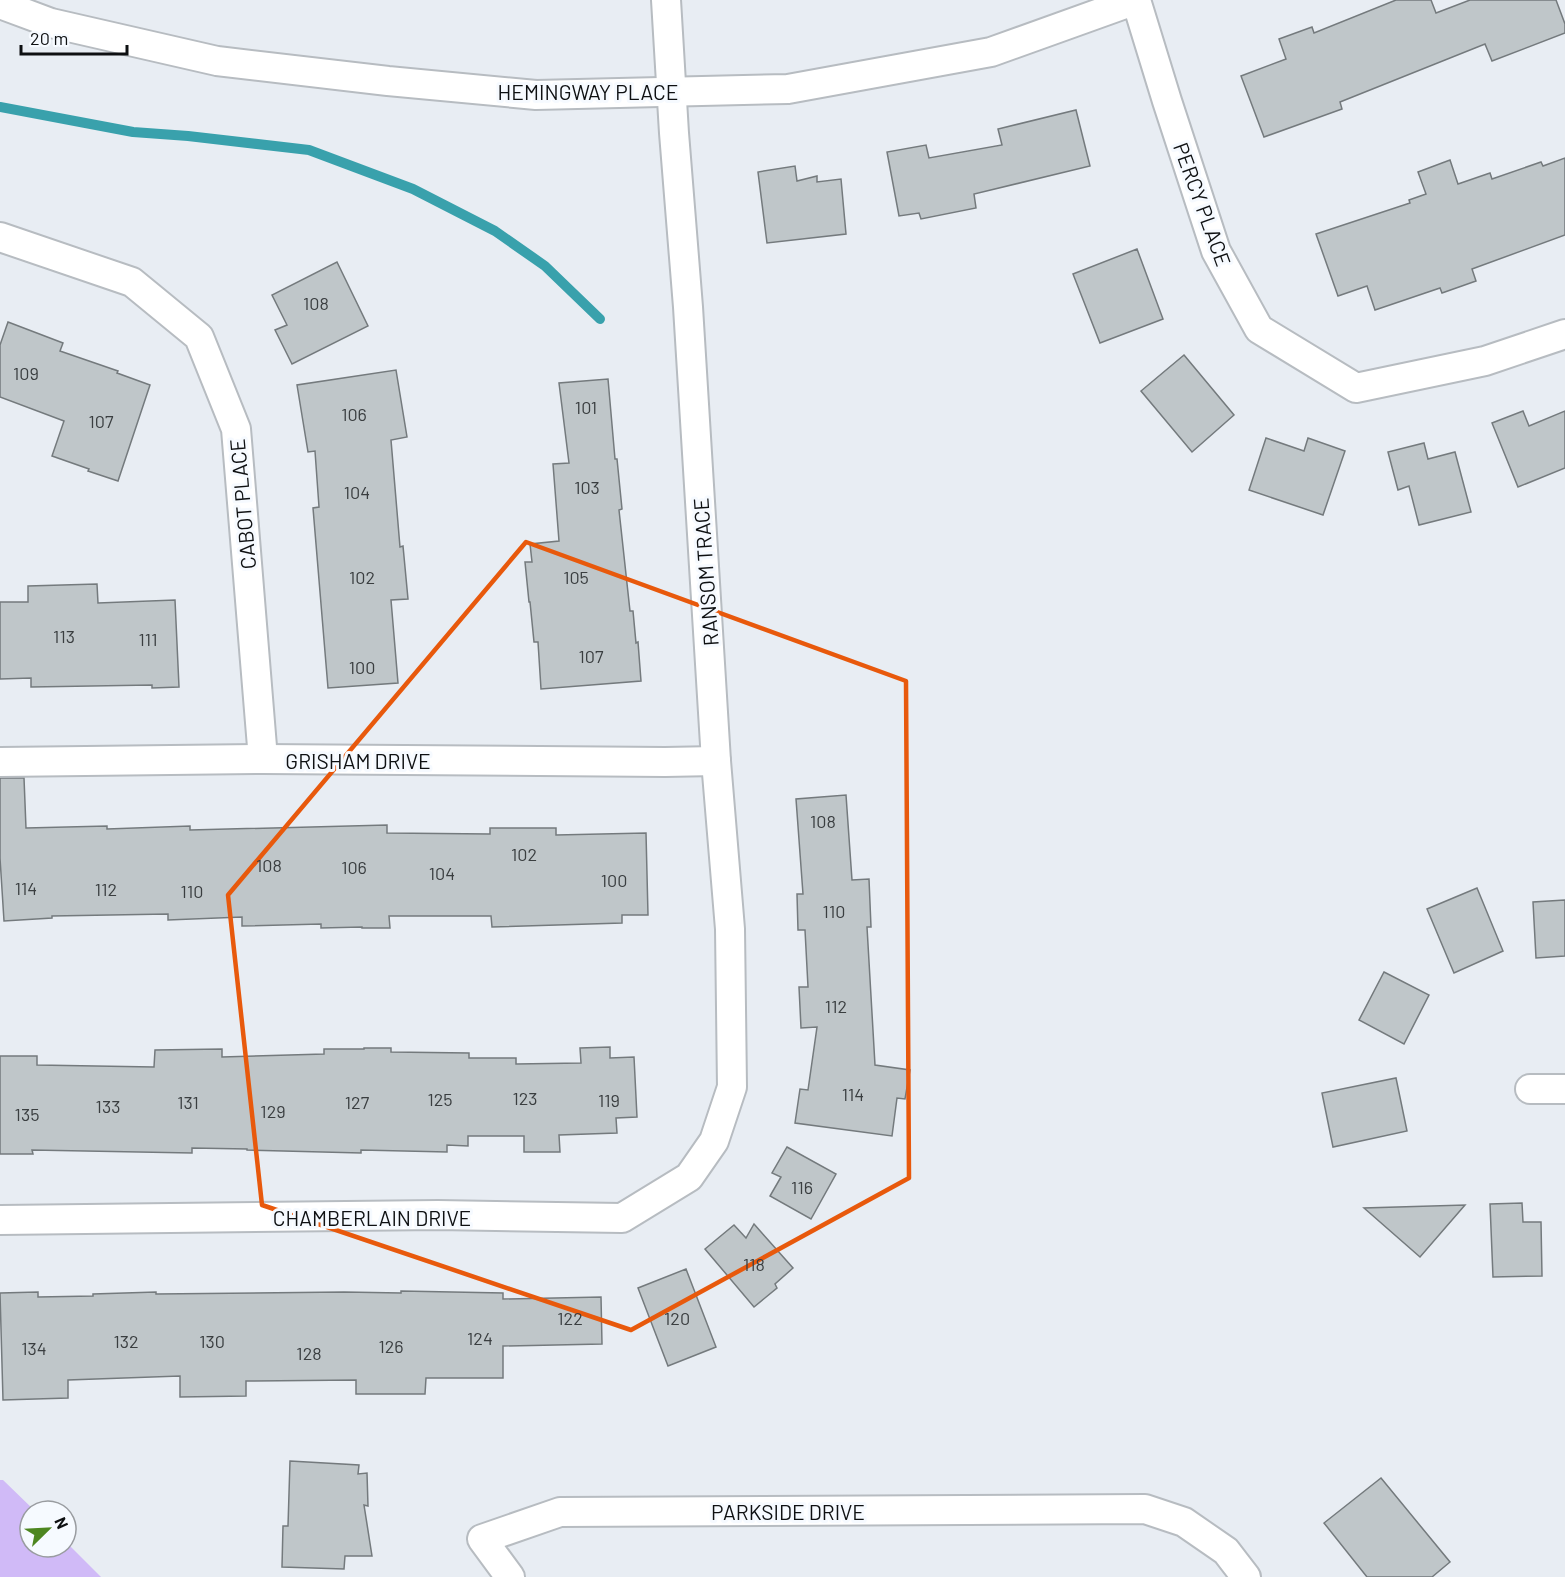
<svg xmlns="http://www.w3.org/2000/svg" width="1565" height="1577" font-family="Barlow,sans-serif">
  <rect width="100%" height="100%" fill="#e8edf3"/>
  <path fill="#d0baf7" d="M 0,1480 L 3,1480 L 35,1511 L 30,1511 L 30,1547 L 66,1547 L 66,1542 L 101,1577 L 0,1577 Z"/>
  <g fill="none" stroke-linecap="round" stroke-linejoin="round">
    <path stroke="#39a1ac" stroke-width="10" d="M 0,107 L 133,132 L 188,136 L 309,150 L 413,189 L 495,231 L 545,266 L 600,319"/>
  </g>
  <g fill="#bfc6c9" stroke="#747a7d" stroke-width="1.5">
    <path d="M 1396,0 L 1431,0 L 1436,13 L 1470,0 L 1556,0 L 1565,24 L 1565,33 L 1492,61 L 1485,44 L 1340,102 L 1342,109 L 1264,137 L 1241,76 L 1286,59 L 1279,39 L 1312,27 L 1314,33 Z"/>
    <path d="M 1076,110 L 1090,166 L 974,194 L 976,208 L 921,219 L 919,213 L 899,216 L 887,152 L 926,145 L 929,158 L 1002,145 L 998,129 Z"/>
    <path d="M 1565,158 L 1565,235 L 1472,269 L 1476,281 L 1442,293 L 1440,288 L 1375,310 L 1367,286 L 1338,296 L 1316,234 L 1410,203 L 1409,200 L 1426,194 L 1418,172 L 1450,160 L 1458,184 L 1490,173 L 1492,179 L 1541,162 L 1543,166 Z"/>
    <path d="M 795,166 L 797,181 L 817,176 L 817,182 L 841,179 L 846,234 L 767,243 L 758,172 Z"/>
    <path d="M 1137,249 L 1163,319 L 1100,343 L 1073,274 Z"/>
    <path d="M 337,262 L 368,326 L 292,364 L 275,330 L 287,325 L 272,295 Z"/>
    <path d="M 8,322 L 63,343 L 60,351 L 118,371 L 117,373 L 150,385 L 118,481 L 88,471 L 89,469 L 52,456 L 64,421 L 0,397 L 0,345 Z"/>
    <path d="M 1184,355 L 1234,415 L 1192,452 L 1141,391 Z"/>
    <path d="M 396,370 L 407,437 L 391,440 L 400,547 L 403,546 L 408,599 L 391,600 L 398,683 L 328,688 L 313,508 L 319,507 L 315,451 L 308,452 L 297,385 Z"/>
    <path d="M 608,379 L 615,459 L 617,459 L 622,509 L 619,510 L 630,611 L 633,611 L 636,643 L 638,642 L 641,681 L 541,689 L 538,642 L 534,642 L 530,602 L 529,602 L 525,562 L 532,562 L 530,544 L 559,541 L 553,464 L 569,463 L 559,383 Z"/>
    <path d="M 1523,411 L 1529,426 L 1565,411 L 1565,468 L 1518,487 L 1492,423 Z"/>
    <path d="M 1266,438 L 1304,451 L 1308,438 L 1345,451 L 1323,515 L 1249,490 Z"/>
    <path d="M 1424,443 L 1428,459 L 1455,452 L 1471,512 L 1419,525 L 1409,486 L 1398,490 L 1388,452 Z"/>
    <path d="M 97,584 L 98,603 L 175,600 L 179,687 L 152,688 L 152,685 L 31,687 L 31,678 L 0,679 L 0,602 L 28,602 L 28,586 Z"/>
    <path d="M 0,778 L 24,778 L 26,828 L 107,826 L 107,829 L 190,826 L 190,830 L 387,825 L 387,833 L 490,834 L 490,828 L 556,828 L 556,835 L 646,833 L 648,915 L 622,915 L 622,923 L 492,927 L 491,916 L 389,916 L 390,928 L 362,928 L 362,927 L 321,928 L 321,924 L 242,926 L 242,917 L 168,920 L 168,914 L 52,916 L 52,918 L 4,921 L 0,858 Z"/>
    <path d="M 846,795 L 852,880 L 869,879 L 871,927 L 867,927 L 875,1065 L 910,1070 L 905,1099 L 897,1098 L 892,1136 L 795,1123 L 800,1089 L 808,1090 L 817,1027 L 801,1028 L 799,987 L 808,987 L 805,930 L 798,930 L 797,894 L 803,894 L 796,799 Z"/>
    <path d="M 1477,888 L 1503,951 L 1454,973 L 1427,909 Z"/>
    <path d="M 1565,900 L 1565,956 L 1536,958 L 1533,902 Z"/>
    <path d="M 1384,972 L 1429,995 L 1404,1044 L 1359,1020 Z"/>
    <path d="M 610,1047 L 610,1058 L 634,1057 L 637,1117 L 616,1118 L 617,1133 L 559,1135 L 560,1152 L 524,1152 L 524,1136 L 468,1136 L 468,1146 L 447,1145 L 447,1152 L 361,1150 L 361,1153 L 247,1150 L 247,1149 L 192,1148 L 192,1153 L 32,1150 L 33,1154 L 0,1154 L 0,1056 L 37,1056 L 37,1065 L 154,1067 L 155,1050 L 222,1049 L 222,1057 L 324,1054 L 324,1049 L 364,1049 L 364,1048 L 391,1048 L 391,1052 L 469,1053 L 469,1058 L 516,1058 L 516,1064 L 581,1063 L 580,1048 Z"/>
    <path d="M 1396,1078 L 1407,1131 L 1333,1147 L 1322,1093 Z"/>
    <path d="M 787,1147 L 836,1174 L 811,1219 L 770,1196 L 781,1177 L 772,1173 Z"/>
    <path d="M 1522,1203 L 1523,1222 L 1541,1222 L 1542,1276 L 1493,1277 L 1490,1204 Z"/>
    <path d="M 1465,1205 L 1420,1257 L 1364,1208 Z"/>
    <path d="M 754,1224 L 793,1268 L 775,1284 L 777,1288 L 754,1307 L 705,1249 L 734,1225 L 746,1238 Z"/>
    <path d="M 686,1269 L 716,1347 L 668,1366 L 638,1288 Z"/>
    <path d="M 401,1291 L 503,1293 L 503,1299 L 601,1297 L 602,1344 L 503,1346 L 503,1378 L 426,1378 L 425,1394 L 356,1394 L 356,1380 L 246,1381 L 246,1396 L 180,1397 L 180,1376 L 68,1380 L 68,1398 L 3,1400 L 0,1293 L 38,1292 L 38,1297 L 93,1296 L 93,1294 L 156,1292 L 156,1294 L 344,1292 L 401,1293 Z"/>
    <path d="M 290,1461 L 359,1465 L 358,1474 L 367,1473 L 368,1506 L 364,1505 L 372,1556 L 345,1556 L 344,1569 L 282,1567 L 283,1526 L 288,1526 Z"/>
    <path d="M 1381,1478 L 1450,1562 L 1432,1577 L 1367,1577 L 1324,1523 Z"/>
  </g>
  <g fill="none" stroke-linecap="round" stroke-linejoin="round">
    <g stroke="#b7bcc1" stroke-width="32">
      <g id="minor">
        <path d="M 1136,0 L 1167,101 L 1216,251 L 1259,329 L 1356,388 L 1485,361 L 1565,334"/>
        <path d="M 0,4 L 51,23 L 217,61 L 388,81 L 536,95 L 788,89 L 991,52 L 1136,0"/>
        <path d="M 0,237 L 132,282 L 199,337 L 236,429 L 263,759"/>
        <path d="M 0,762 L 263,759 L 665,762 L 716,761"/>
        <path d="M 1530,1089 L 1565,1089"/>
        <path d="M 0,1220 L 438,1215 L 622,1218 L 689,1177 L 714,1141 L 732,1087 L 730,929 L 716,761 L 688,307 L 674,133 L 666,0"/>
        <path d="M 510,1577 L 482,1539 L 560,1512 L 1145,1509 L 1184,1522 L 1226,1551 L 1246,1577"/>
      </g>
    </g>
    <use href="#minor" stroke="#fff" stroke-width="28"/>
  </g>
  <path fill="none" stroke="#e8590c" stroke-width="4.5" stroke-linejoin="round" d="M 526,542 L 906,681 L 909,1178 L 631,1330 L 262,1205 L 228,895 Z"/>
  <g text-anchor="middle" dominant-baseline="central" stroke-width="6" stroke-linejoin="round" paint-order="stroke">
    <g font-size="18" fill="#3a3e40">
      <text x="316" y="303">108</text>
      <text x="26" y="373">109</text>
      <text x="586" y="407">101</text>
      <text x="354" y="414">106</text>
      <text x="101" y="421">107</text>
      <text x="587" y="487">103</text>
      <text x="357" y="492">104</text>
      <text x="362" y="577">102</text>
      <text x="576" y="577">105</text>
      <text x="64" y="636">113</text>
      <text x="148" y="639">111</text>
      <text x="591" y="656">107</text>
      <text x="362" y="667">100</text>
      <text x="823" y="821">108</text>
      <text x="524" y="854">102</text>
      <text x="269" y="865">108</text>
      <text x="354" y="867">106</text>
      <text x="442" y="873">104</text>
      <text x="614" y="880">100</text>
      <text x="26" y="888">114</text>
      <text x="106" y="889">112</text>
      <text x="192" y="891">110</text>
      <text x="834" y="911">110</text>
      <text x="836" y="1006">112</text>
      <text x="853" y="1094">114</text>
      <text x="525" y="1098">123</text>
      <text x="440" y="1099">125</text>
      <text x="609" y="1100">119</text>
      <text x="188" y="1102">131</text>
      <text x="357" y="1102">127</text>
      <text x="108" y="1106">133</text>
      <text x="273" y="1111">129</text>
      <text x="27" y="1114">135</text>
      <text x="802" y="1187">116</text>
      <text x="754" y="1264">118</text>
      <text x="570" y="1318">122</text>
      <text x="677" y="1318">120</text>
      <text x="480" y="1338">124</text>
      <text x="126" y="1341">132</text>
      <text x="212" y="1341">130</text>
      <text x="391" y="1346">126</text>
      <text x="34" y="1348">134</text>
      <text x="309" y="1353">128</text>
    </g>
    <g font-size="21" fill="#0e1012" stroke="#f6faff">
      <text x="588" y="91">HEMINGWAY PLACE</text>
      <text transform="translate(1203 204) rotate(70)">PERCY PLACE</text>
      <text transform="translate(242 504) rotate(-95)">CABOT PLACE</text>
      <text transform="translate(705 572) rotate(-94)">RANSOM TRACE</text>
      <text x="358" y="760">GRISHAM DRIVE</text>
      <text x="372" y="1217">CHAMBERLAIN DRIVE</text>
      <text x="788" y="1511">PARKSIDE DRIVE</text>
    </g>
  </g>
  <g transform="translate(48 1529) rotate(66)"><circle r="28" fill="#f6faff" stroke="#999ca0" stroke-width="1.5"/>
  <path d="M0-4.5L10 22L0 15L-10 22Z" fill="#4d8620"/>
  <text y="-9" font-size="16" font-weight="bold" text-anchor="middle" fill="#0e1012">N</text>
  </g>
  <path d="M21 45v9h106v-9" fill="none" stroke="#0e1012" stroke-width="3"/>
  <text x="30" y="45" font-size="18" fill="#0e1012" stroke="#f6faff" stroke-width="4.5" paint-order="stroke">20 m</text>
</svg>
